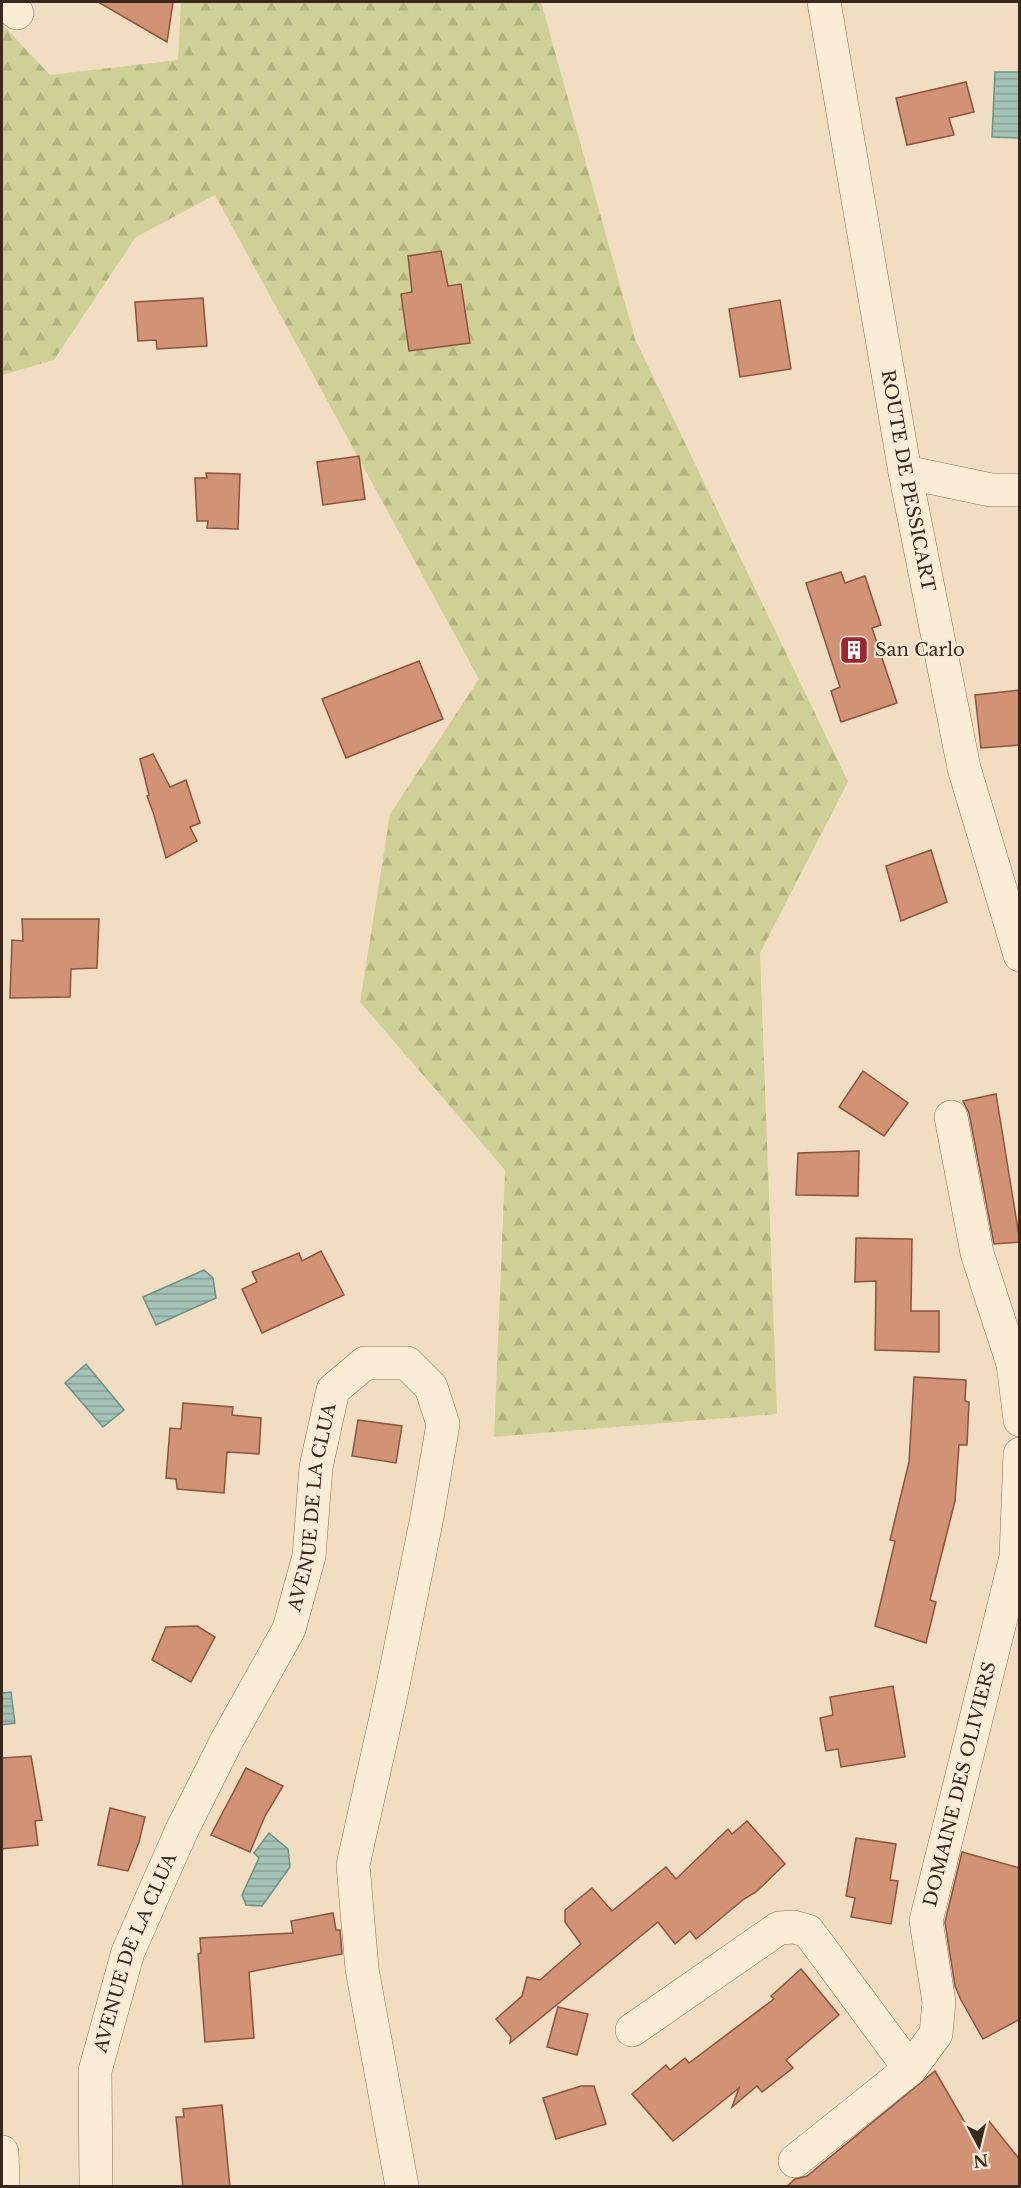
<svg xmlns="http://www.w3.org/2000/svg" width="1021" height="2188" font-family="'Libre Baskerville',serif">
  <defs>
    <pattern id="forest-firs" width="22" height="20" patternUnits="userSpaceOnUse" patternTransform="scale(1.5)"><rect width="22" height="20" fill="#cfd095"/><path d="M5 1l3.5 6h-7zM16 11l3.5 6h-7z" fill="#b3b380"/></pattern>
    <pattern id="water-rules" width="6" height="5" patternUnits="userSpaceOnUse" patternTransform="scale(1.5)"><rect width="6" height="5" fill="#a4c3b7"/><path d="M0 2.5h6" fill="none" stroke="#879e94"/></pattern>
  </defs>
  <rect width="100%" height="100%" fill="#f1dec2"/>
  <path fill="url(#forest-firs)" d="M 181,2 L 541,2 L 635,339 L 848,782 L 760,953 L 777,1414 L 494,1437 L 505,1170 L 360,1002 L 390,814 L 479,679 L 215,195 L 136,237 L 54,360 L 2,375 L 2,24 L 50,75 L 178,60 Z"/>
  <g fill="url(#water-rules)" stroke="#6b9284" stroke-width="1.5">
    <path d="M 995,72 L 1019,72 L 1019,138 L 992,137 Z"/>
    <path d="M 204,1270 L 213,1278 L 216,1298 L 156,1325 L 143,1297 Z"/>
    <path d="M 86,1364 L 124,1410 L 103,1427 L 65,1383 Z"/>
    <path d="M 11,1692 L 15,1723 L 2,1725 L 2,1693 Z"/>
    <path d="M 269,1833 L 288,1849 L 290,1867 L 262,1906 L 246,1905 L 242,1895 L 259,1858 L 254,1853 Z"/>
  </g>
  <g fill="#d19275" stroke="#8c543c" stroke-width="1.5">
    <path d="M 98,2 L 173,2 L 167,42 Z"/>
    <path d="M 966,82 L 974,112 L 949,118 L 954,135 L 907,145 L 896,98 Z"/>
    <path d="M 441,251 L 448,286 L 461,284 L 470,343 L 409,351 L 401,294 L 412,292 L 408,256 Z"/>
    <path d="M 203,298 L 207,346 L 157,349 L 156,340 L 138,341 L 135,302 Z"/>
    <path d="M 780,300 L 791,369 L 740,377 L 729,309 Z"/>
    <path d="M 359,456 L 365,499 L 323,505 L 317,462 Z"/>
    <path d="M 206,473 L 240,474 L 238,529 L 207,528 L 208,521 L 197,521 L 195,478 L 207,478 Z"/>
    <path d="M 841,572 L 845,583 L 865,576 L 881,625 L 872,628 L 897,703 L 841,722 L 831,691 L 840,687 L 806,583 Z"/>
    <path d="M 419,661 L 443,719 L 346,758 L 322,699 Z"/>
    <path d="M 1020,690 L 1020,745 L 981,748 L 975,695 Z"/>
    <path d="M 153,754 L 170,787 L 186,780 L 200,823 L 190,827 L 197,841 L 166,858 L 154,815 L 147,796 L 149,795 L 140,759 Z"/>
    <path d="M 931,850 L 947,902 L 901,921 L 886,866 Z"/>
    <path d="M 22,919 L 99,919 L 97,968 L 71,969 L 70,997 L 10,998 L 12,940 L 23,941 Z"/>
    <path d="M 863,1071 L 908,1103 L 884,1136 L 839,1107 Z"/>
    <path d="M 996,1094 L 1020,1242 L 994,1244 L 969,1113 L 963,1101 Z"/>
    <path d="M 859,1151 L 858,1196 L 796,1195 L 798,1153 Z"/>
    <path d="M 856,1238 L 912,1239 L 911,1311 L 939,1311 L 939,1352 L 875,1350 L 876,1281 L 855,1282 Z"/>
    <path d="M 321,1251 L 344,1295 L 262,1333 L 242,1289 L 257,1282 L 252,1272 L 299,1253 L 302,1261 Z"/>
    <path d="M 914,1377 L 966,1380 L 965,1401 L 969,1402 L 967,1445 L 959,1445 L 955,1501 L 930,1600 L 936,1602 L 926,1643 L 875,1626 L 895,1541 L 890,1540 L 909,1462 Z"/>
    <path d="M 183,1403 L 233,1407 L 232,1415 L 261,1418 L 259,1454 L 227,1452 L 224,1493 L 177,1489 L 176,1479 L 166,1478 L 170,1428 L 181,1429 Z"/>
    <path d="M 358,1420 L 402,1426 L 396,1463 L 352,1456 Z"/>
    <path d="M 197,1626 L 215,1637 L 191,1682 L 152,1660 L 166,1627 Z"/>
    <path d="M 893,1686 L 905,1757 L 841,1767 L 838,1749 L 826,1751 L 820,1718 L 833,1715 L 830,1697 Z"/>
    <path d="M 31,1756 L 42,1820 L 35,1821 L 38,1845 L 2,1849 L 2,1758 Z"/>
    <path d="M 246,1768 L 283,1786 L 265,1816 L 250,1852 L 211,1835 Z"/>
    <path d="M 110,1808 L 145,1817 L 139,1842 L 128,1871 L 98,1865 Z"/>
    <path d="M 747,1821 L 785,1864 L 756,1892 L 744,1899 L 696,1939 L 690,1931 L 675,1944 L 658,1922 L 510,2043 L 511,2037 L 496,2019 L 522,1996 L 527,1977 L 540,1980 L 581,1944 L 565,1922 L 565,1910 L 592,1888 L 612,1911 L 666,1867 L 676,1879 L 728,1829 L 732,1834 Z"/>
    <path d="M 856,1838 L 896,1844 L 890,1880 L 898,1881 L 891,1924 L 851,1917 L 855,1898 L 846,1896 Z"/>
    <path d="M 962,1852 L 1020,1868 L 1020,2019 L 983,2039 L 961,2000 L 955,1986 L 945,1922 Z"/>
    <path d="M 333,1913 L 336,1930 L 340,1930 L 342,1954 L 249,1972 L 254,2038 L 205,2042 L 198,1954 L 201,1953 L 200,1938 L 293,1933 L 291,1921 Z"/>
    <path d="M 801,1969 L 839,2015 L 786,2060 L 793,2068 L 762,2092 L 757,2086 L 732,2107 L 739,2088 L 673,2141 L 632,2094 L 666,2065 L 670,2070 L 685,2058 L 689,2063 L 774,1999 L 771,1996 Z"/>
    <path d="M 558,2007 L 588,2014 L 577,2055 L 547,2047 Z"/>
    <path d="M 935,2071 L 972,2135 L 989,2121 L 1020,2160 L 1020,2187 L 786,2187 L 795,2179 L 807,2176 Z"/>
    <path d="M 581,2086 L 594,2086 L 606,2124 L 556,2139 L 543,2098 Z"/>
    <path d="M 222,2105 L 230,2187 L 183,2187 L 176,2117 L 184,2117 L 183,2109 Z"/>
  </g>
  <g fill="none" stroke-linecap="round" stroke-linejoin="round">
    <g stroke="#8c6e58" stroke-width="34">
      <g id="minor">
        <path d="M 2,2 L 17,13"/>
        <path id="s1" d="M 824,2 L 905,472 L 964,768 L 1020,955"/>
        <path d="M 905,472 L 991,490 L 1020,490"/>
        <path d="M 951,1117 L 977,1253 L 1013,1364 L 1020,1363"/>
        <path d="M 1013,1364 L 1020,1420"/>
        <path d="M 632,2030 L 779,1928 L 794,1927 L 808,1931 L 910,2069"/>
        <path d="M 2,2152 L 3,2186"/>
        <path id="s2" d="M 795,2161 L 910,2069 L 936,2034 L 939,2002 L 926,1921 L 1016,1557 L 1020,1454"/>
        <path id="s3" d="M 96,2186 L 95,2071 L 128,1952 L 181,1832 L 227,1740 L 289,1629 L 309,1556 L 316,1467 L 333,1390 L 365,1363 L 407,1363 L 431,1387 L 443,1424 L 427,1517 L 391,1695 L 353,1865 L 362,1969 L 402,2186"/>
      </g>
    </g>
    <use href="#minor" stroke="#fbecd6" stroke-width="33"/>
  </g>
  <defs>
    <g id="building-square" transform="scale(1.5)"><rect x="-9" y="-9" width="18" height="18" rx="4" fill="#9f2431" stroke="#f8e9d2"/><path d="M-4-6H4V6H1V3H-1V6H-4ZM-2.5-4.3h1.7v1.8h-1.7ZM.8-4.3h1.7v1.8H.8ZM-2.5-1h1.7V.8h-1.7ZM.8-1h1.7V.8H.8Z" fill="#fff"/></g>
  </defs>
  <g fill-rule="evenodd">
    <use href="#building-square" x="854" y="650"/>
  </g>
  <g text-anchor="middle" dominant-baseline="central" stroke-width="4.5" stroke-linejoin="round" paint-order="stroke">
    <g font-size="18" fill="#3b281d" stroke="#f8e9d2">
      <text stroke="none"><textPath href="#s1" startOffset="486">ROUTE DE PESSICART</textPath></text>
      <text stroke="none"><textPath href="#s3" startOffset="724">AVENUE DE LA CLUA</textPath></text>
      <text stroke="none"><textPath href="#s2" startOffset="446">DOMAINE DES OLIVIERS</textPath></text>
      <text stroke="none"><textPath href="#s3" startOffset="240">AVENUE DE LA CLUA</textPath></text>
    </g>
    <g font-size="18" fill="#3b281d" stroke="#f8e9d2" text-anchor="start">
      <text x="875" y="650">San Carlo</text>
    </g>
  </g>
  <rect width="1021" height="2188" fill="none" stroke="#3b281d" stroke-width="6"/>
  <g transform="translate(979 2146) rotate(173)" stroke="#f8e9d2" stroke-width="4.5" paint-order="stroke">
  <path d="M0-4.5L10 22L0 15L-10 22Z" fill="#3b281d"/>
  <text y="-9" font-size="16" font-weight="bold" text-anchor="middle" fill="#3b281d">N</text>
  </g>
</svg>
